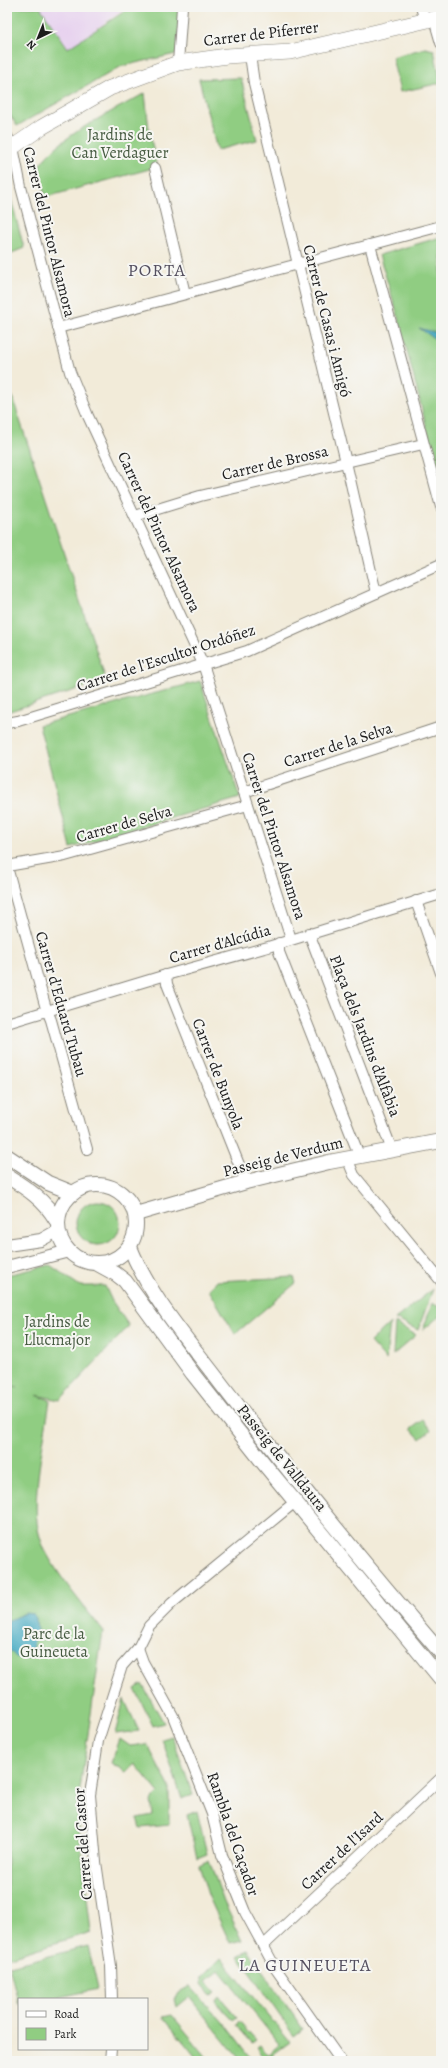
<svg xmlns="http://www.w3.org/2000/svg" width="448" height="2068" font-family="Alegreya,serif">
  <rect width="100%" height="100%" fill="#f6f6f2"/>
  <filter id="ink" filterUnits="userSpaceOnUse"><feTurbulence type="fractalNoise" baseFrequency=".025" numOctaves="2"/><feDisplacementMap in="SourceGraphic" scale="8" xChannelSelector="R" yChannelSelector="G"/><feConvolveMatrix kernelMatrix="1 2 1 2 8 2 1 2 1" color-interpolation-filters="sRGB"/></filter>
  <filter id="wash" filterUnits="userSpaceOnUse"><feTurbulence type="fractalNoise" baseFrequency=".012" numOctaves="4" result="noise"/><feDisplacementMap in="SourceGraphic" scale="16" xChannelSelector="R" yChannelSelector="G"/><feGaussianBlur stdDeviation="0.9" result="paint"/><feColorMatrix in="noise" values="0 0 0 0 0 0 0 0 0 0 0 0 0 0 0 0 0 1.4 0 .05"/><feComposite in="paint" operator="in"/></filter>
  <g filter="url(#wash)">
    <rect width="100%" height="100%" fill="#f2ebd9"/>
    <path fill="#e7d2ef" d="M 40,7 L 128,7 L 68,48 Z"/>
    <g fill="#90cd82" stroke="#56744f">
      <path d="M 7,7 L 40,7 L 68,48 L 131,7 L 182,7 L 176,54 L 122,66 L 17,126 L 7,110 Z"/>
      <path d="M 425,48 L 434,50 L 441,83 L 400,92 L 392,57 Z"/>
      <path d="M 241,78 L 257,140 L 217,150 L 199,79 Z"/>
      <path d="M 145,93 L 149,130 L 157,167 L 46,197 L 37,169 C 58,135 111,113 145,93 Z"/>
      <path d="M 11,199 L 24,248 L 7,255 L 7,200 Z"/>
      <path d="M 441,237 L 441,484 L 398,316 L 379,255 Z"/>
      <path d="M 7,381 L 106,680 L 7,712 Z"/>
      <path d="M 200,681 L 240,798 L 71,848 L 39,725 Z"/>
      <circle cx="98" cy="1223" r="22"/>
      <path d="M 50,1265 L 80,1286 L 105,1286 L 112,1301 L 129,1326 L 60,1400 L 36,1395 L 50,1400 C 45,1438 29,1502 40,1537 C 47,1564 85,1607 103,1631 L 77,1810 L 91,1932 L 7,1958 L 7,1384 L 18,1388 L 7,1383 L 7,1275 Z"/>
      <path d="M 294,1277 L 296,1283 L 235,1334 L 209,1290 L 217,1281 Z"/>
      <path d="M 433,1289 L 418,1330 L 395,1319 Z"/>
      <path d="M 432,1303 L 441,1308 L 441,1315 L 423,1330 Z"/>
      <path d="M 390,1323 L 386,1360 L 370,1342 Z"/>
      <path d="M 395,1323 L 416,1335 L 393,1355 Z"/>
      <path d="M 423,1420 L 431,1430 L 420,1439 L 411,1429 Z"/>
      <path d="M 142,1684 L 164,1723 L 153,1726 L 135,1689 Z"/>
      <path d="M 124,1699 L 139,1731 L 115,1734 Z"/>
      <path d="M 172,1736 L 193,1795 L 182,1799 L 162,1739 Z"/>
      <path d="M 120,1739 L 130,1746 L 147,1744 L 169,1786 L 169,1825 L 140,1828 L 137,1818 L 153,1815 L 151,1801 L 159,1793 L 135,1764 L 126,1772 L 111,1763 Z"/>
      <path d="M 197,1811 L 207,1854 L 197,1858 L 187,1815 Z"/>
      <path d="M 209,1860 L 224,1902 L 242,1940 L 230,1943 L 208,1895 L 199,1865 Z"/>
      <path d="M 88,1946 L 98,1989 L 50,1999 L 19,1999 L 19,2005 L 9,1966 Z"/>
      <path d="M 248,1950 L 303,2029 L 294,2036 L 238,1956 Z"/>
      <path d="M 221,1958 L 290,2042 L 268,2058 L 263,2056 L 257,2047 L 260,2045 L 268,2055 L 280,2045 L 219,1970 L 206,1981 L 216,1992 L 211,1995 L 202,1984 L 202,1977 Z"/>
      <path d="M 190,1986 L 223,2022 L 253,2061 L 241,2061 L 189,1997 L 177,2007 L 175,1999 L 179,1992 Z"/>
      <path d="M 219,1996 L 237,2017 L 233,2020 L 215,2001 Z"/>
      <path d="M 172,2015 L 210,2061 L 199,2061 L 163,2017 Z"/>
      <path d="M 239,2021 L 256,2040 L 252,2043 L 236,2025 Z"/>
    </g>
    <g fill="#41a8c1" stroke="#2e626e">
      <path d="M 419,328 L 441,334 L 441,343 Z"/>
      <path d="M 25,1613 L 33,1614 L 36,1618 L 37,1632 L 29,1658 L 18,1659 L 7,1648 L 7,1621 Z"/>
    </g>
  </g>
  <g filter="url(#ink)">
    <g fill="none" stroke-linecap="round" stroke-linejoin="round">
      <g stroke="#87847a" stroke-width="12">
        <g id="minor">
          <path d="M 421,7 L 425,21"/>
          <path d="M 434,19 L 441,43"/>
          <path d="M 250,55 L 254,83 L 346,462 L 376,593"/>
          <path d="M 178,63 L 182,7"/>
          <path d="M 7,136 L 13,147 L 21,187 L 70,372 L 88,416 L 203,664 L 291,939"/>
          <path d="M 155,168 L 185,294"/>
          <path d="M 370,245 L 441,507"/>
          <path d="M 58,328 L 441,226"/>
          <path d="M 135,516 L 200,496 L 423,444"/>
          <path d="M 7,723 L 18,721 L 247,651 L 441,564"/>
          <path d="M 244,792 L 441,727"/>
          <path d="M 7,866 L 65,856 L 248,805"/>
          <path d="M 7,867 L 45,1005 L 51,1020 L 87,1149"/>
          <path d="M 416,901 L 441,973"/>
          <path d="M 309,933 L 392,1150"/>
          <path d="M 279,943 L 279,952 L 359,1155"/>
          <path d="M 166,975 L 167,984 L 246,1182"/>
          <path d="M 7,1023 L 166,975 L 268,947 L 441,894"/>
          <path d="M 347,1158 L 354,1175 L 441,1281"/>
          <path d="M 138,1648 L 143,1662 L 173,1716 L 212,1814 L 222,1855 L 245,1912 L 276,1969 L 341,2061"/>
          <path d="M 263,1946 L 441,1778"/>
          <path d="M 112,1999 L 111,1966 L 96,1862 L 90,1795 L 98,1741 L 122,1666 L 138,1648 L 149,1626 L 172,1603 L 295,1502"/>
          <path d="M 110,2061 L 111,2049"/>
        </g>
      </g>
      <g stroke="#87847a" stroke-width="14">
        <g id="tertiary">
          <path d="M 7,1245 L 41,1240 L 57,1231"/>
          <path d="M 7,1267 L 69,1251"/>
        </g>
      </g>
      <g stroke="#87847a" stroke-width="16">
        <g id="secondary">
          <path d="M 7,1156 L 48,1183 L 73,1193"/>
          <path d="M 7,1176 C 26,1188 45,1200 56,1220"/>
          <circle cx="97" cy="1224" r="39"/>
          <path d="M 136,1214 L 246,1182 L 329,1162 L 441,1141"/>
          <path d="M 130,1247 C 150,1298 189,1341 222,1385 C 292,1476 366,1566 441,1653"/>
          <path d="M 96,1263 L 116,1274 L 125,1281 L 193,1374 L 265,1465 L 441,1679"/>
        </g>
      </g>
      <g stroke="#87847a" stroke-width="16">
        <path id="primary" d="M 7,151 L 42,127 L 110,88 L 178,63 L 227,56 L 290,52 L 441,17"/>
      </g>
      <use href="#minor" stroke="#fff" stroke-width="10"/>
      <use href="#tertiary" stroke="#fff" stroke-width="12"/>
      <use href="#secondary" stroke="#fff" stroke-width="14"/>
      <use href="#primary" stroke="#fff" stroke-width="15"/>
    </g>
  </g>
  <g text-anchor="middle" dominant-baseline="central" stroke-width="4" stroke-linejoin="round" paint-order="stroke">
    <g font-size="16" fill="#1c1c1c" stroke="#f6f6f2">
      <text transform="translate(261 34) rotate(-7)">Carrer de Piferrer</text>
      <text transform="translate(49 232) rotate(76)">Carrer del Pintor Alsamora</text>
      <text transform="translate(327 321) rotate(76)">Carrer de Casas i Amigó</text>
      <text transform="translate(275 463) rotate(-13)">Carrer de Brossa</text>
      <text transform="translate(159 532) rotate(65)">Carrer del Pintor Alsamora</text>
      <text transform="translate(166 658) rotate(-18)">Carrer de l'Escultor Ordóñez</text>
      <text transform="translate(338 745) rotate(-18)">Carrer de la Selva</text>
      <text transform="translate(124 824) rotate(-16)">Carrer de Selva</text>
      <text transform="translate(274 836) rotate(72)">Carrer del Pintor Alsamora</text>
      <text transform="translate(220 944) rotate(-16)">Carrer d'Alcúdia</text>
      <text transform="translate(61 1004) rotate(74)">Carrer d'Eduard Tubau</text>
      <text transform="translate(365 1036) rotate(69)">Plaça dels Jardins d'Alfàbia</text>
      <text transform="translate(218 1074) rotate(69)">Carrer de Bunyola</text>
      <text transform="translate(283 1157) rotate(-14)">Passeig de Verdum</text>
      <text transform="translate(282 1458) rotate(51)">Passeig de Valldaura</text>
      <text transform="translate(233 1834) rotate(71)">Rambla del Caçador</text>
      <text transform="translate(83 1844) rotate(-94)">Carrer del Castor</text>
      <text transform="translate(342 1851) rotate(-43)">Carrer de l'Isard</text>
    </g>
    <g font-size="16" fill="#455a40" stroke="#f6f6f2">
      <text x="120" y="135">Jardins de<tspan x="120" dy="18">Can Verdaguer</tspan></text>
      <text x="57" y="1322">Jardins de<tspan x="57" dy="18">Llucmajor</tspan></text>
      <text x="54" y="1634">Parc de la<tspan x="54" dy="18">Guineueta</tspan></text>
    </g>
    <g font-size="18" letter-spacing="1" fill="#544f5f" stroke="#f6f6f2">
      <text x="157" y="270">PORTA</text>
      <text x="305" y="1965">LA GUINEUETA</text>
    </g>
  </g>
  <rect width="448" height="2068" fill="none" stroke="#f6f6f2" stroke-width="24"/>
  <rect x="18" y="1998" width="130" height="52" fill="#f6f6f2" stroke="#9f9f9c"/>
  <rect x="26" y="2011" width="20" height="6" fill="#ffffff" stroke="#9f9f9c"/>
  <text x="54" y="2018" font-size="12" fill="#1c1c1c">Road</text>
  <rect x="26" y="2028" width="20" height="12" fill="#90cd82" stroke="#9f9f9c"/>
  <text x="54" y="2038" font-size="12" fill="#1c1c1c">Park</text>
  <g transform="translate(38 38) rotate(223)" stroke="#f6f6f2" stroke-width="3" paint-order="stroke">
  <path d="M0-3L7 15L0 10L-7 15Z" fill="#1c1c1c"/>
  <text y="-6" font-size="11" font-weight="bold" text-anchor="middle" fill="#1c1c1c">N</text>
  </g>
</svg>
